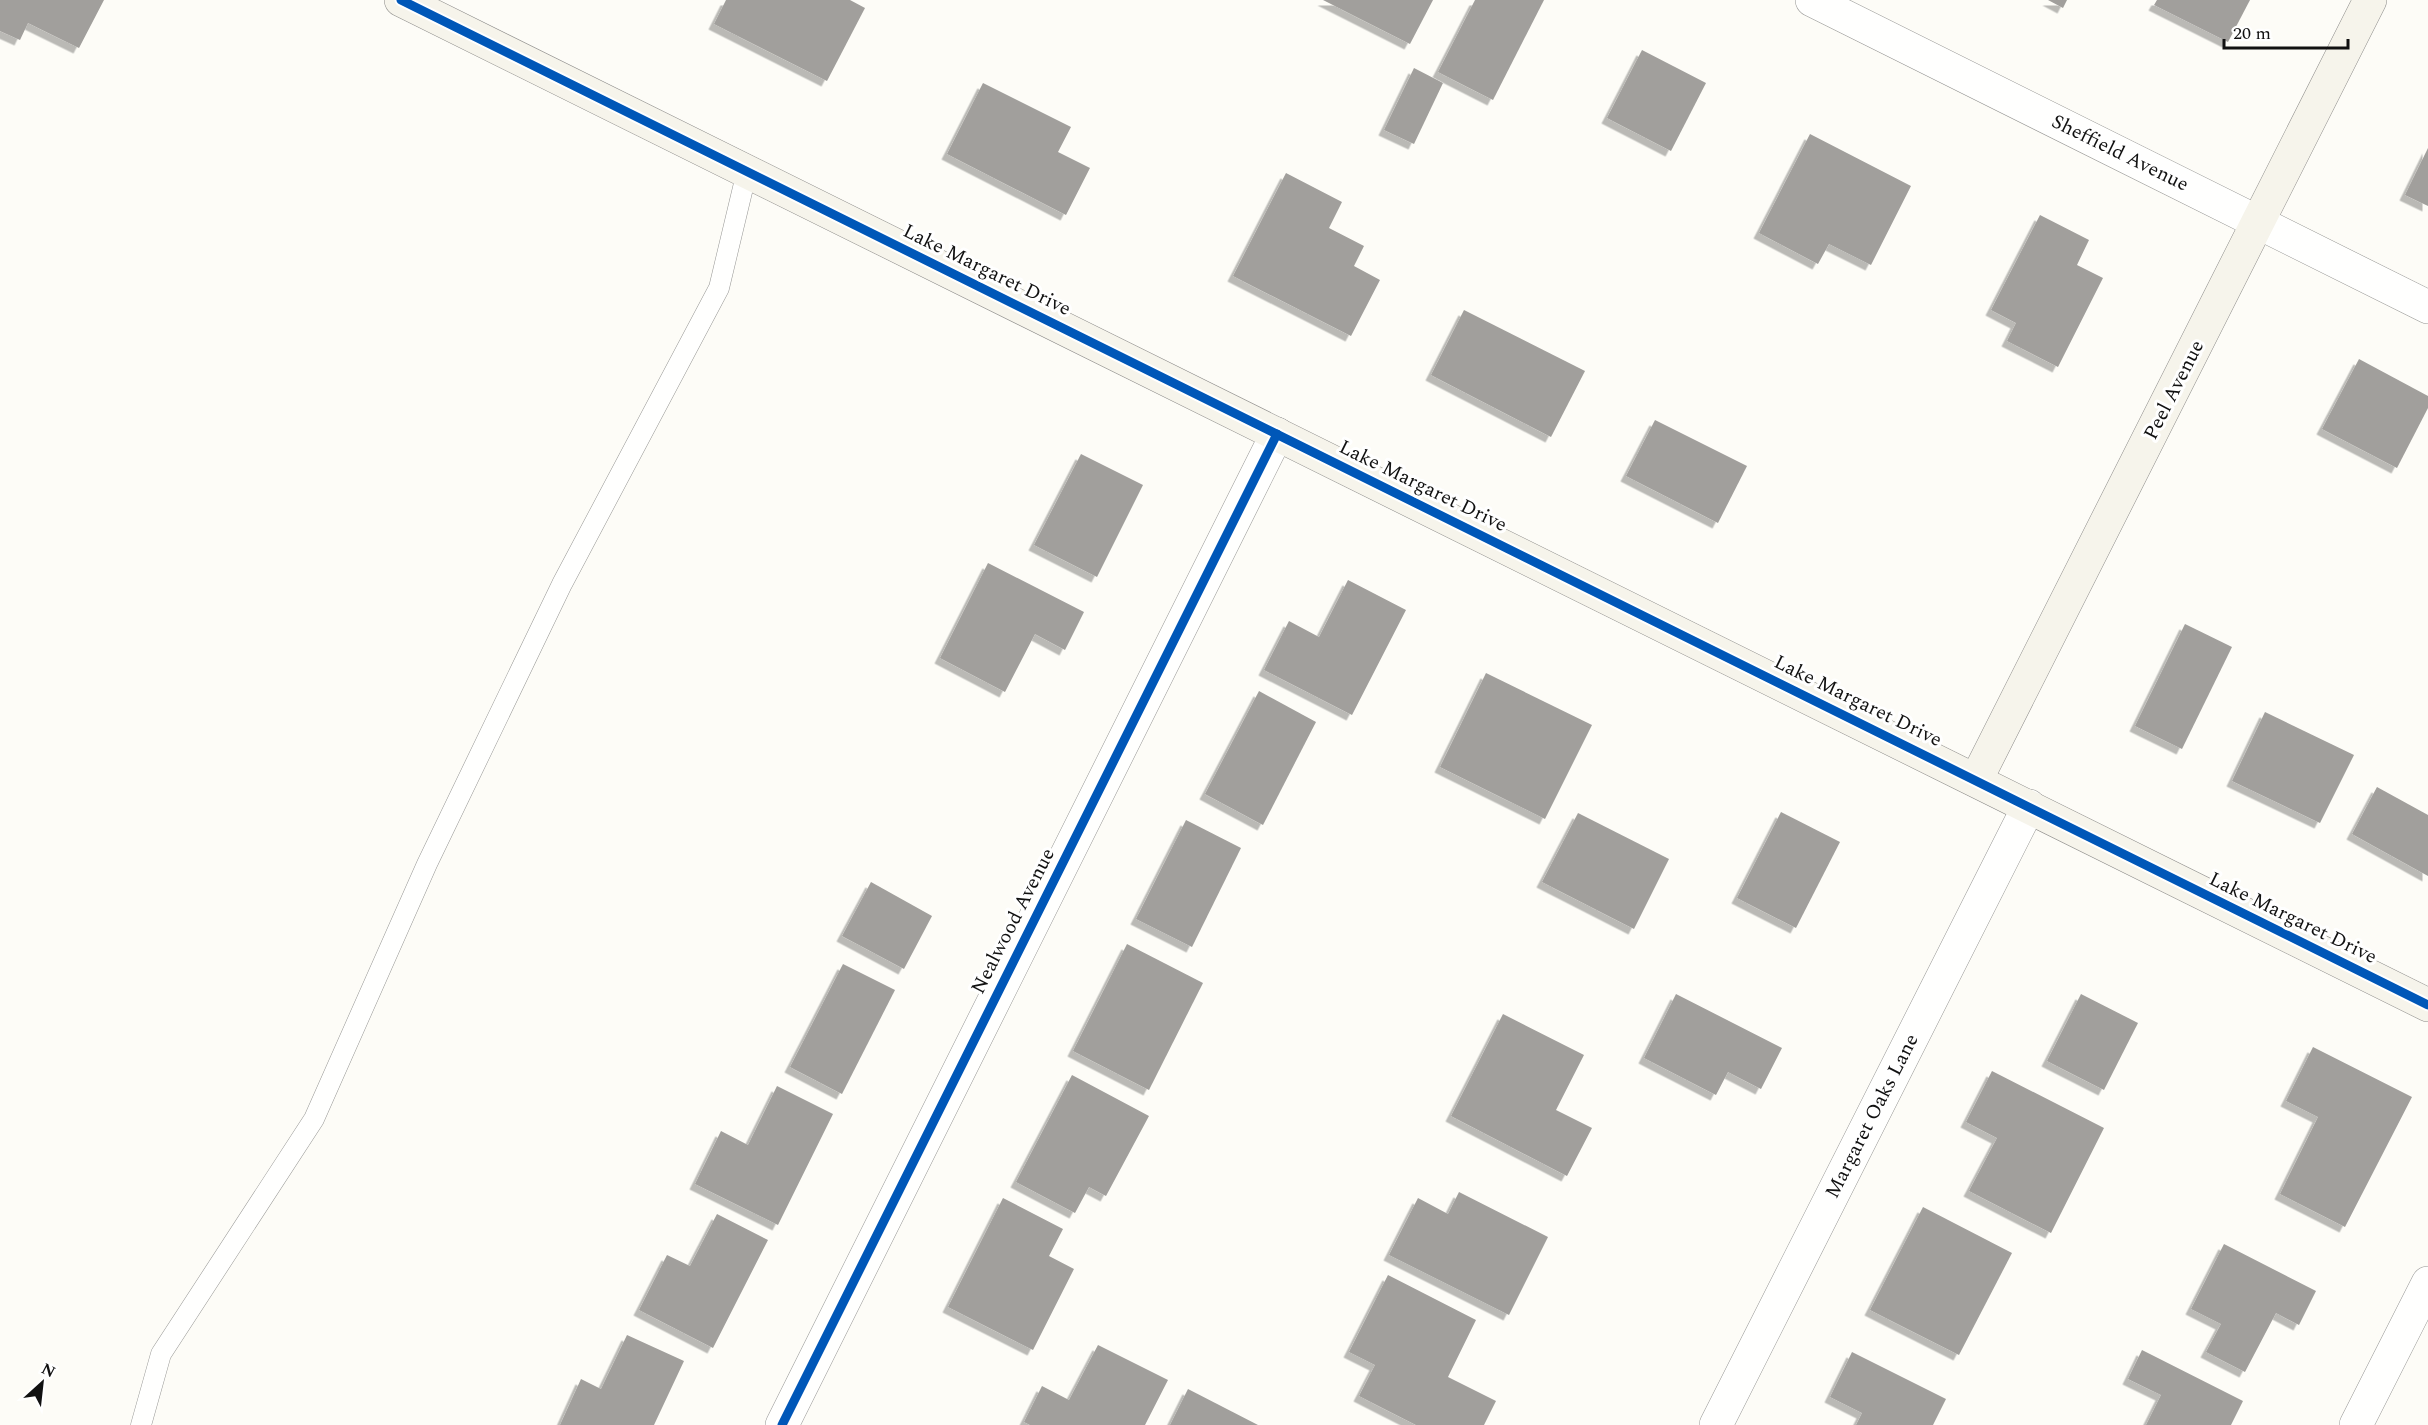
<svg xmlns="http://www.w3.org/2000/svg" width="2428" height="1425" font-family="Spectral,serif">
  <defs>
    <filter id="shadow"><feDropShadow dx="-5.5" dy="5.5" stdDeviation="0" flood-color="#0004"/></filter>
  </defs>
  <rect width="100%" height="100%" fill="#fdfcf7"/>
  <g fill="#a19f9c" filter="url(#shadow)">
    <path d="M 0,0 L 104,0 L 79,48 L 28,23 L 20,40 L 0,31 Z"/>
    <path d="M 726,0 L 850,0 L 865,8 L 827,81 L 714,24 Z"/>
    <path d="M 1323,0 L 1433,0 L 1410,44 Z"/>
    <path d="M 1475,0 L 1544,0 L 1493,100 L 1438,72 Z"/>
    <path d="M 2048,0 L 2067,0 L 2063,8 Z"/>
    <path d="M 2157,0 L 2250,0 L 2228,42 L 2154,5 Z"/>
    <path d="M 1642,50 L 1706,83 L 1671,151 L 1607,118 Z"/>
    <path d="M 1414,68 L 1443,83 L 1414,144 L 1384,130 Z"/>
    <path d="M 983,83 L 1071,127 L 1058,152 L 1090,168 L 1066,215 L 947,154 Z"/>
    <path d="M 1810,134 L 1911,186 L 1871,265 L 1829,244 L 1818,264 L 1759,233 Z"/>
    <path d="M 2428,148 L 2428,206 L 2405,195 Z"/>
    <path d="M 1286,173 L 1342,202 L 1329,228 L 1364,246 L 1354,266 L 1380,280 L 1351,336 L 1233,276 Z"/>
    <path d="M 2040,215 L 2089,240 L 2077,265 L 2103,278 L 2058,367 L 2007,341 L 2016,323 L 1991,310 Z"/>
    <path d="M 1464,310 L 1585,371 L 1551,437 L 1431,375 Z"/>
    <path d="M 2359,359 L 2428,396 L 2428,408 L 2397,468 L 2322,429 Z"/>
    <path d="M 1655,420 L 1747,466 L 1718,523 L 1626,476 Z"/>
    <path d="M 1081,454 L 1143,485 L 1097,577 L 1034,545 Z"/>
    <path d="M 988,563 L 1084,612 L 1065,650 L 1035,634 L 1005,692 L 940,658 Z"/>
    <path d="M 1348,580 L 1406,610 L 1352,715 L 1264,670 L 1289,621 L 1319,637 Z"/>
    <path d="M 2185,624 L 2232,647 L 2182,749 L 2135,726 Z"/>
    <path d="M 1486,673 L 1592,725 L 1545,819 L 1440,767 Z"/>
    <path d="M 1259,691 L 1316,722 L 1263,825 L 1205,794 Z"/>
    <path d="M 2265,712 L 2354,755 L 2320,823 L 2232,781 Z"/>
    <path d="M 2377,787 L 2428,815 L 2428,876 L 2352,834 Z"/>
    <path d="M 1781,812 L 1840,842 L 1796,928 L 1737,898 Z"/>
    <path d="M 1578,813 L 1669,859 L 1634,929 L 1542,882 Z"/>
    <path d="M 1186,820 L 1241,848 L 1192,947 L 1136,919 Z"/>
    <path d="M 871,882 L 932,916 L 904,969 L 842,936 Z"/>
    <path d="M 1127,944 L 1203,983 L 1149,1090 L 1073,1051 Z"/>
    <path d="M 843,964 L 895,990 L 842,1094 L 790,1067 Z"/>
    <path d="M 1676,994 L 1782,1048 L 1761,1089 L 1728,1072 L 1716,1095 L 1644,1058 Z"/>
    <path d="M 2081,994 L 2138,1023 L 2104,1090 L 2047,1061 Z"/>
    <path d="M 1503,1014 L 1584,1055 L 1556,1110 L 1592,1128 L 1567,1176 L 1451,1116 Z"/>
    <path d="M 2313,1047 L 2412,1097 L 2345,1227 L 2280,1194 L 2318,1117 L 2286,1101 Z"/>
    <path d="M 1992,1071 L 2104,1128 L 2051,1233 L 1969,1191 L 1997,1138 L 1966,1122 Z"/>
    <path d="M 1072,1075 L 1149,1116 L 1106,1196 L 1089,1187 L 1075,1213 L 1016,1182 Z"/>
    <path d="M 777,1086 L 833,1114 L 778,1225 L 695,1184 L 721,1131 L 748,1145 Z"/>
    <path d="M 1459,1192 L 1548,1237 L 1509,1315 L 1389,1255 L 1418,1198 L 1448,1214 Z"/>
    <path d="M 1003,1198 L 1063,1229 L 1049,1256 L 1074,1269 L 1033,1350 L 948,1307 Z"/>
    <path d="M 1923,1207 L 2012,1253 L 1959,1355 L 1870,1310 Z"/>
    <path d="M 717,1214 L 768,1240 L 713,1348 L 639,1310 L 667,1255 L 690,1266 Z"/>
    <path d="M 2224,1244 L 2316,1291 L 2299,1325 L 2276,1313 L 2245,1372 L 2206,1352 L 2221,1324 L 2191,1309 Z"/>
    <path d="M 1388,1275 L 1476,1320 L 1448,1377 L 1496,1401 L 1484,1425 L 1416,1425 L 1359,1396 L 1375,1365 L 1349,1352 Z"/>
    <path d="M 627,1335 L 684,1361 L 654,1425 L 560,1425 L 581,1379 L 601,1389 Z"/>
    <path d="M 1098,1345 L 1168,1380 L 1145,1425 L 1030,1425 L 1024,1422 L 1042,1386 L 1069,1400 Z"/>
    <path d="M 2142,1350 L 2243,1401 L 2231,1425 L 2146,1425 L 2161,1395 L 2128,1379 Z"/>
    <path d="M 1852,1352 L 1946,1399 L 1933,1425 L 1856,1425 L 1862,1413 L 1830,1397 Z"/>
    <path d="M 1188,1389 L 1258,1425 L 1170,1425 Z"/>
  </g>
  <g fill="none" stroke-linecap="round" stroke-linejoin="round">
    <g stroke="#979795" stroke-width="21">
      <path id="lane" d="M 141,1425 L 161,1354 L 314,1119 L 427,864 L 562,584 L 719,288 L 747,171"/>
    </g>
    <g stroke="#979795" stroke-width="34">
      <g id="street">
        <path d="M 1812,0 L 2428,307"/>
        <path d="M 782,1425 L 1277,434"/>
        <path d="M 1716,1425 L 2029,806"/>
        <path d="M 2356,1425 L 2428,1283"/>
      </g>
    </g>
    <g stroke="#8e8d8b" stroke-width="34">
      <g id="secondary">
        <path d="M 401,0 L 2428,1005"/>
        <path d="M 1976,780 L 2370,0"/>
      </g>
    </g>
    <use href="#lane" stroke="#fffffe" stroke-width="20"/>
    <use href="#street" stroke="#fffffe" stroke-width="33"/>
    <use href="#secondary" stroke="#f6f4eb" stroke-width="33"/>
    <g stroke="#fff" stroke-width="13">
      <g id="cycleway">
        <path d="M 401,0 L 2428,1005"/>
        <path d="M 782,1425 L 1277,434"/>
      </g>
    </g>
    <use href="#cycleway" stroke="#0057b8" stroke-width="9"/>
  </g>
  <g text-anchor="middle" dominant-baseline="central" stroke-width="6" stroke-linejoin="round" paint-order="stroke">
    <g font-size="20" fill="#111" stroke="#fff">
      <text transform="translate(2120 153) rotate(26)">Sheffield Avenue</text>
      <text transform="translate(987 270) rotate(26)">Lake Margaret Drive</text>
      <text transform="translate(2174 390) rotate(-63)">Peel Avenue</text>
      <text transform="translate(1423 486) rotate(26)">Lake Margaret Drive</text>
      <text transform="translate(1858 701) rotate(26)">Lake Margaret Drive</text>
      <text transform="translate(2293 918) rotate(26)">Lake Margaret Drive</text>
      <text transform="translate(1013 921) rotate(-63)">Nealwood Avenue</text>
      <text transform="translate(1872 1116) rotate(-63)">Margaret Oaks Lane</text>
    </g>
  </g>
  <g transform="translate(42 1383) rotate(27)" stroke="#ffffff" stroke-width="4.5" paint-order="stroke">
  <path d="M0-4.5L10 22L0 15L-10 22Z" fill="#111111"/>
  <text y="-9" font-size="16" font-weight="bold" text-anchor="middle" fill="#111111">N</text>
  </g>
  <path d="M2224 39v9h124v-9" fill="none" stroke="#111111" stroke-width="3"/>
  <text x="2233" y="39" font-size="18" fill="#111111" stroke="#ffffff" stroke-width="4.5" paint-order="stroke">20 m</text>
</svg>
